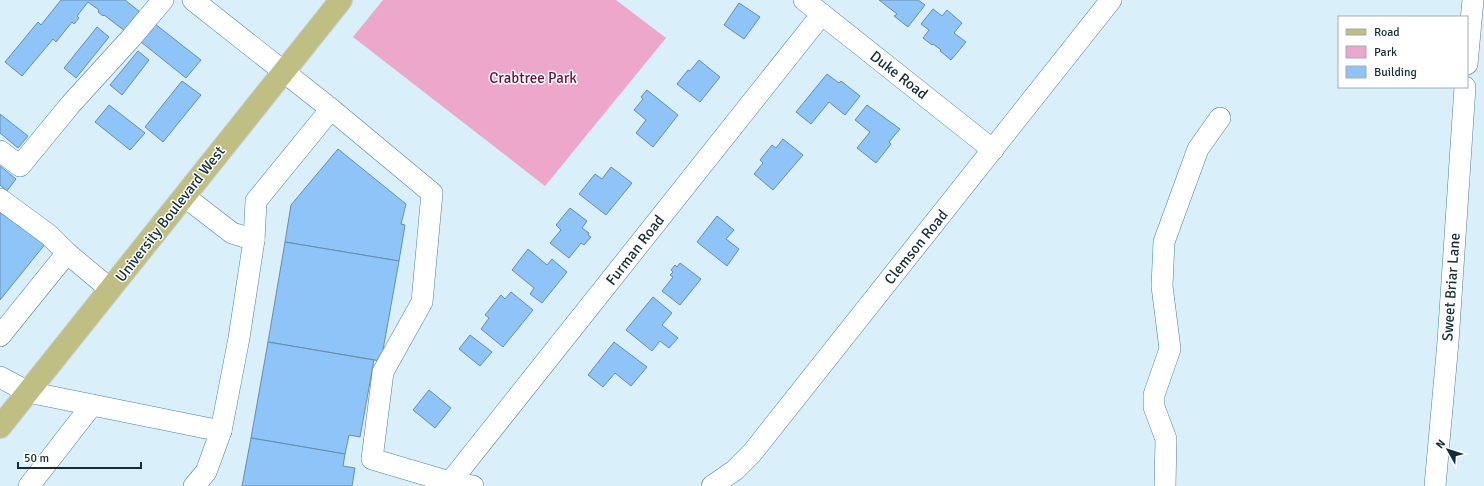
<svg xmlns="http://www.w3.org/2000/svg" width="1484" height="486" font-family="Signika,sans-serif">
  <rect width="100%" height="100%" fill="#d9effa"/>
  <path fill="#eca7ca" d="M 383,0 L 616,0 L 666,38 L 545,186 L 353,37 Z"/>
  <g fill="#8ec4f7" stroke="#668db0">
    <path d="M 61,0 L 125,0 L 140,12 L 125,31 L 104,15 L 103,16 L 98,12 L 99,10 L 88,2 L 77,16 L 79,18 L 74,24 L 72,22 L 56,42 L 53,39 L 22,76 L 5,62 L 38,22 L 41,25 Z"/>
    <path d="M 879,0 L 918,0 L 925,5 L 908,27 L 894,16 L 897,14 Z"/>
    <path d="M 739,3 L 760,17 L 744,39 L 724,25 Z"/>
    <path d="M 933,9 L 942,16 L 947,10 L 962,23 L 954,33 L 966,42 L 951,60 L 940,51 L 941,50 L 933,44 L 932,45 L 923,38 L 929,30 L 921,24 Z"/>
    <path d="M 155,24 L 201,60 L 186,78 L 141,42 Z"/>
    <path d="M 97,27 L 109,37 L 76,78 L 64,68 Z"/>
    <path d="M 138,51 L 149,60 L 122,95 L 110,85 Z"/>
    <path d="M 699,60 L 720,77 L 700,102 L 677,84 L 688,70 L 690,71 Z"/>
    <path d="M 827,74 L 839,83 L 841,81 L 860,96 L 845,115 L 829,102 L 811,124 L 796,112 Z"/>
    <path d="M 182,81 L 201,95 L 163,142 L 145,127 Z"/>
    <path d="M 647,90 L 678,115 L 653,147 L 636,133 L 646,120 L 634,110 L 643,99 L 641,97 Z"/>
    <path d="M 109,105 L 145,133 L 130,150 L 95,122 Z"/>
    <path d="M 867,105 L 900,129 L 889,142 L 891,144 L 876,163 L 857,148 L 870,132 L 855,120 Z"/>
    <path d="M 0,114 L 28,136 L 18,148 L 0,133 Z"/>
    <path d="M 783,139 L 803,155 L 773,190 L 754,174 L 763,163 L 760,160 L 772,145 L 776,148 Z"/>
    <path d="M 338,149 L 406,204 L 401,224 L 405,225 L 399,261 L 285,242 L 291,205 Z"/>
    <path d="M 0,166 L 16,179 L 7,191 L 0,185 Z"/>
    <path d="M 611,167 L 632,183 L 606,215 L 579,194 L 595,174 L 602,179 Z"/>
    <path d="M 0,206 L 46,243 L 0,300 Z"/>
    <path d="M 570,208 L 587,221 L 582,228 L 589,233 L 588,235 L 591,237 L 584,245 L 581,243 L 569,258 L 550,243 L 561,230 L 556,225 Z"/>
    <path d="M 717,216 L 734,230 L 726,239 L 739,249 L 727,266 L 697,242 Z"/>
    <path d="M 285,242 L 399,261 L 381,361 L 268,342 Z"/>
    <path d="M 528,249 L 547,265 L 552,259 L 567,272 L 542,303 L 530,294 L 534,288 L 512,270 Z"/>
    <path d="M 680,263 L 701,279 L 680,305 L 662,291 L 673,277 L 670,275 L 673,272 L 671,270 L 675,265 L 677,267 Z"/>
    <path d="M 511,292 L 533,310 L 503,347 L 481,329 L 489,318 L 485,315 L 501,295 L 505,299 Z"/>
    <path d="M 653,297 L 672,313 L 662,325 L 678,338 L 669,348 L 660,341 L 652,351 L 626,330 Z"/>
    <path d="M 470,335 L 492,352 L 480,366 L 459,349 Z"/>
    <path d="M 268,342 L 374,360 L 360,437 L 349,435 L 345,454 L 251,438 Z"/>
    <path d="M 614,342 L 647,367 L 631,386 L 615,373 L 603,387 L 588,375 Z"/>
    <path d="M 429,390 L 451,408 L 435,428 L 413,410 Z"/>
    <path d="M 251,438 L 345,454 L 343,466 L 355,468 L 352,486 L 242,486 Z"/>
  </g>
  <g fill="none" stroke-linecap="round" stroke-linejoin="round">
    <g stroke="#4a8299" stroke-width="22">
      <g id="minor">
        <path d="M 193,0 L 331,109"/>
        <path d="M 804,0 L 993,150"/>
        <path d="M 1467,64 L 1473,0"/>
        <path d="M 0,151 L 20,166 L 70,105 L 131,38 L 163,0"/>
        <path d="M 184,196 L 232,233 L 254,240"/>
        <path d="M 0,199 L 49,235 L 67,253"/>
        <path d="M 0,336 L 67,253 L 110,289"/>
        <path d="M 0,377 L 28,392 L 221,431 L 239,338 L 254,240 L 256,201 L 331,109 L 432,193 L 422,302 L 383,372 L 372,459 L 450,482 L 473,486"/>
        <path d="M 29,486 L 92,405"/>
        <path d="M 194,486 L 206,472 L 221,431"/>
        <path d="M 447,486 L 822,14"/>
        <path d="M 712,486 L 735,470 L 752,453 L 1111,0"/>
        <path d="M 1165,486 L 1166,439 L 1154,407 L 1154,395 L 1170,349 L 1162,286 L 1164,242 L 1198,149 L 1220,118"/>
        <path d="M 1435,486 L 1448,342 L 1465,87"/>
      </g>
    </g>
    <g stroke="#c7cccf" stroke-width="24">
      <path id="major" d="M 0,427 L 341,0"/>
    </g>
    <use href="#minor" stroke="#fff" stroke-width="21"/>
    <use href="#major" stroke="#bfbe83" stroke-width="22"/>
  </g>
  <g text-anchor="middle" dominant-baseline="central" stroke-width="3" stroke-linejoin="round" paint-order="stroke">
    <g font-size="15" fill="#142c36" stroke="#fff">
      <text transform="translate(899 75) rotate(38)">Duke Road</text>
      <text transform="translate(170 214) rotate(-52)">University Boulevard West</text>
      <text transform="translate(916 247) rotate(-51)">Clemson Road</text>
      <text transform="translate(635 250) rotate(-52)">Furman Road</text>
      <text transform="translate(1451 287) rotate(-86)">Sweet Briar Lane</text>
    </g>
    <g font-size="15" fill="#5e1442" stroke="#fff">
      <text x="533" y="78">Crabtree Park</text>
    </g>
  </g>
  <rect x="1338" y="16" width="130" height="72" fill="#ffffff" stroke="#a1abaf"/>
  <rect x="1346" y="29" width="20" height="6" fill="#bfbe83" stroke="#a1abaf"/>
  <text x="1374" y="36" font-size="12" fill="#142c36">Road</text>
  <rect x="1346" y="46" width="20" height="12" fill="#eca7ca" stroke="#a1abaf"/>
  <text x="1374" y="56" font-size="12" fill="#142c36">Park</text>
  <rect x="1346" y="66" width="20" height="12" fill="#8ec4f7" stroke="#a1abaf"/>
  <text x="1374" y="76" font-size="12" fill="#142c36">Building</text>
  <g transform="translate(1448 450) rotate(309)" stroke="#ffffff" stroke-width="3" paint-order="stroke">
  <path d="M0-3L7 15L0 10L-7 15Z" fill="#142c36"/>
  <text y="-6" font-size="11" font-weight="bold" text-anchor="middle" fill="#142c36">N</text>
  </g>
  <path d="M18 462v6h123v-6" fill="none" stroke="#142c36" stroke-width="2"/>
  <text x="24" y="462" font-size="12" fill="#142c36" stroke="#ffffff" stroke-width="3" paint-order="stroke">50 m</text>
</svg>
